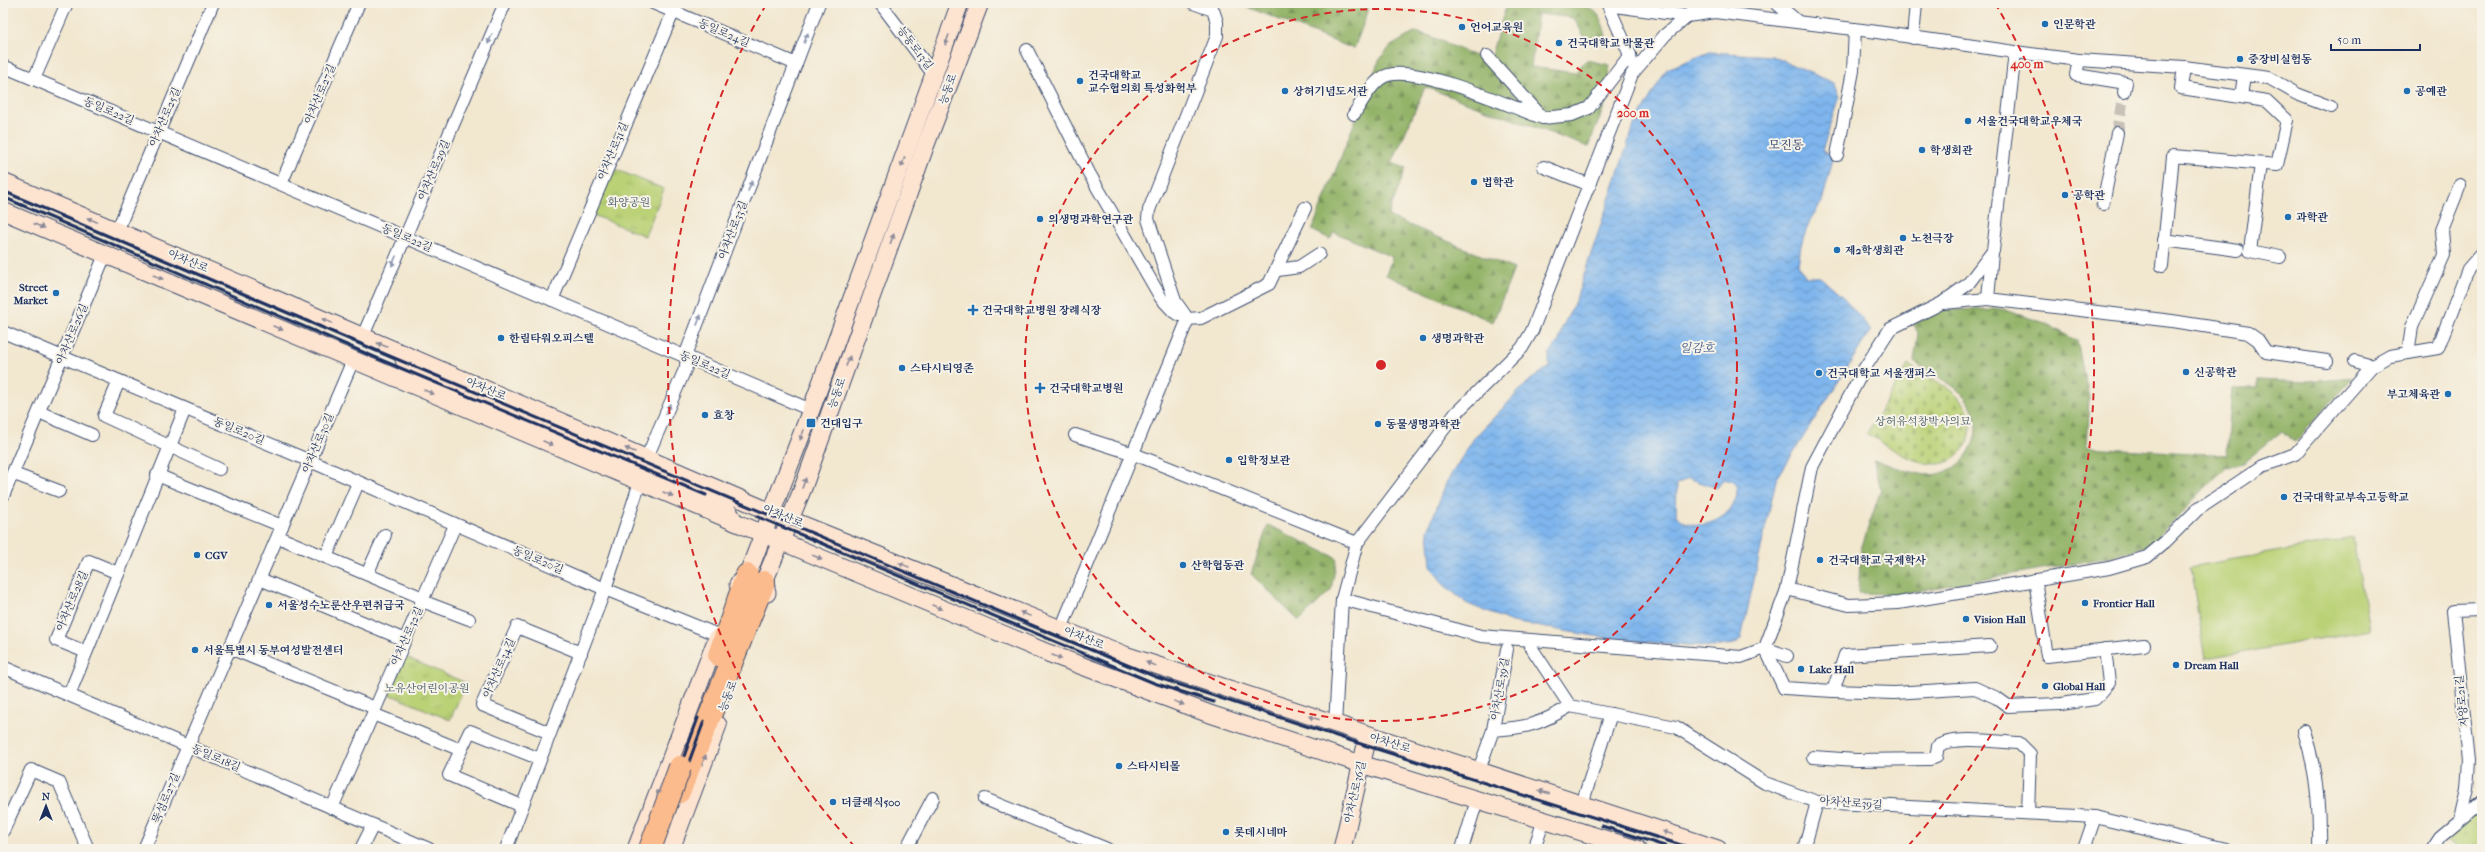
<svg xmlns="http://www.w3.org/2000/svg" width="2485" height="852" font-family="'IM FELL French Canon','Noto Serif KR',serif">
  <defs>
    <pattern id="forest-firs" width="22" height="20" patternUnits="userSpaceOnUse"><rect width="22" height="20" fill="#93b367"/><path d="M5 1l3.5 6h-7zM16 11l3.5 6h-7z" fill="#779258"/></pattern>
    <pattern id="cemetery-stones" width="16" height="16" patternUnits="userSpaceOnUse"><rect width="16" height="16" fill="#bad176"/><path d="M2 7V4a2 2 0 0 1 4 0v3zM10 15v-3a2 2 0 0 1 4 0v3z" fill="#9fb468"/></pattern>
    <pattern id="park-tufts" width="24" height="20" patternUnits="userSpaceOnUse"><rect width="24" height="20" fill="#bad176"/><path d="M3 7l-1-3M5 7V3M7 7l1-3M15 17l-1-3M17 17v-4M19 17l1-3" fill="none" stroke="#9fb468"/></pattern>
    <pattern id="water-waves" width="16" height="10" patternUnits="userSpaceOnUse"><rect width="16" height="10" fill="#7eb5ed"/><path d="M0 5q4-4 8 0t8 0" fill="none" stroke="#6694c3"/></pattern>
  </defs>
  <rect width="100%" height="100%" fill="#f7f3e8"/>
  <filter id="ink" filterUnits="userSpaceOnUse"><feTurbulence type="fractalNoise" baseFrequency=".025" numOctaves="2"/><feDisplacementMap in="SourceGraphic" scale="8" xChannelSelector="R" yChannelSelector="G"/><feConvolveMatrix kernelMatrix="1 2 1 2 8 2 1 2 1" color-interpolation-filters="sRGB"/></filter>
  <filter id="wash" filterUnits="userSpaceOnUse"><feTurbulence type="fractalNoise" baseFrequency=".012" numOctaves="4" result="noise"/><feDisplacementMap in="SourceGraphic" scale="16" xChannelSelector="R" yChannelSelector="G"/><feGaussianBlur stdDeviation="0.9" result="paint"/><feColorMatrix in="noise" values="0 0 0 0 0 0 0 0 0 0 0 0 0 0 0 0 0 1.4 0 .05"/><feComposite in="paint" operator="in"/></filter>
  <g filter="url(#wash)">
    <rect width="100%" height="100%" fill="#f2e7cf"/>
    <g fill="url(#forest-firs)" stroke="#577162">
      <path d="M 1242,3 L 1367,3 L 1368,11 L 1354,49 L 1242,5 Z"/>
      <path d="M 1507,3 C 1528,3 1575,0 1592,9 C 1603,16 1605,34 1608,45 L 1586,40 L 1574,18 L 1538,14 L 1531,67 L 1575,73 L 1586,60 L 1610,65 L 1605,105 L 1588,147 L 1425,87 L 1392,163 L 1406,168 L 1388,216 L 1514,269 L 1493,322 L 1386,275 L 1392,257 L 1334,232 L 1330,239 L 1312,230 L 1380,58 L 1391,46 L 1415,32 L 1430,36 L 1484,60 L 1491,55 Z"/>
      <path d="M 2001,309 L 2045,323 L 2077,341 L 2089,398 L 2086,447 L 2227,455 L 2232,388 L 2257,388 L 2257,380 L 2308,382 L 2353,378 L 2295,442 L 2282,431 L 2243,463 L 2226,467 L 2147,547 L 2109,557 L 1900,594 L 1858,593 L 1861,549 L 1881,489 L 1873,460 C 1887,464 1916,475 1929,475 C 1973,473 1992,421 1960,392 C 1947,380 1928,372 1914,362 L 1918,333 L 1913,323 L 1942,310 Z"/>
      <path d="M 1268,525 L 1337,558 L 1331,590 L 1299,621 L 1251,574 Z"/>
    </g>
    <path fill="url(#cemetery-stones)" stroke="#6a806a" d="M 1908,365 C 1926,376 1953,387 1965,405 C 1972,417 1973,431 1967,443 C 1945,487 1894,451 1867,433 Z"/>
    <g fill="url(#park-tufts)" stroke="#6a806a">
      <path d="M 612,168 L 664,189 L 645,236 L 593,215 Z"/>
      <path d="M 405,657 L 466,683 L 450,720 L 389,694 Z"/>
      <path d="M 2482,802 L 2482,849 L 2463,849 L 2440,837 Z"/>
    </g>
    <path fill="#bad176" stroke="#6a806a" d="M 2353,538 L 2369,630 L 2206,659 L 2190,567 Z"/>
    <path fill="url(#water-waves)" stroke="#4c72a6" fill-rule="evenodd" d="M 1710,52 L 1772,56 L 1834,83 L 1840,96 L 1822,151 L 1834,156 L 1822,202 L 1810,220 L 1801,245 L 1798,265 L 1806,277 L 1820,277 L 1845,299 L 1871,330 L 1776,480 L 1741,639 L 1733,644 L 1713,647 L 1612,639 L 1512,622 L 1468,604 L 1444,585 L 1431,566 L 1428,530 L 1447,481 L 1474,438 L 1529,381 L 1549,367 L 1549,354 L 1559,341 L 1562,328 L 1576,299 L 1634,125 L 1667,69 ZM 1688,478 L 1717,488 L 1724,479 L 1735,482 C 1737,489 1738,494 1735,501 C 1726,523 1692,534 1676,515 L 1677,484 Z"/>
  </g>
  <g filter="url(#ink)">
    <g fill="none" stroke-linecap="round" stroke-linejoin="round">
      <path stroke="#c7c2b8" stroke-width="12" stroke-dasharray="12 6" stroke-linecap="butt" d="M 2117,133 L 2124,92"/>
      <g stroke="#3b4b6f" stroke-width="14">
        <g id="street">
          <path d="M 653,3 L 796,64"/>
          <path d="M 880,3 L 934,75"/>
          <path d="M 1699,3 L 1687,16 L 1715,12 L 1870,31 L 2015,52"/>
          <path d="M 1776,3 L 1797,21"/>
          <path d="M 1687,16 L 1665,35 L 1632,74 L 1532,331 L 1522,348 L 1456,413 L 1357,543 L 1342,599 L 1481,636 L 1741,657 L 1765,648 L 1787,589 L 1812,467 L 1864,369 L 1890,329 L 1942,303 L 1968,284 L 1993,251 L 2015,52 L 2079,60 L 2184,67 L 2269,78 L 2297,94 L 2331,107"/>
          <path d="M 1913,38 L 1916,3"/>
          <path d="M 1027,50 L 1089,173 L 1161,298 L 1174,312 L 1188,319 L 1201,318 L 1269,284 L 1305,208"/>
          <path d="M 1630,55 L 1608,5 L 1687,16"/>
          <path d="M 2079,60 L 2076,75 L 2126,83 L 2124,92"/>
          <path d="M 3,66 L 811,410"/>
          <path d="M 34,79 L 67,3"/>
          <path d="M 2241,97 L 2244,75"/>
          <path d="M 1354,114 C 1362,102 1373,79 1388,75 C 1421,66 1508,106 1543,118 L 1487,56"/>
          <path d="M 1543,118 L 1572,115 L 1589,108 L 1630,55 L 1631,63"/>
          <path d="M 1837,155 L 1853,71 L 1855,29"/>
          <path d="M 2261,164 L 2250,251 L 2280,257"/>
          <path d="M 1544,167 L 1590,185"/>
          <path d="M 281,184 L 359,3"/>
          <path d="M 2103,204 L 2117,133"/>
          <path d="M 117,231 L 213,3"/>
          <path d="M 2164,240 L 2238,250"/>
          <path d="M 1992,253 L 1988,299 L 2172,321 L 2248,333 L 2258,340 L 2266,352 L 2327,361"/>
          <path d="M 2162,266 L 2173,156 L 2277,165 L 2287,120 L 2267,101 L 2181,88 L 2184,67"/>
          <path d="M 1278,270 L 1299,267 L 1319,254"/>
          <path d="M 552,300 L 677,3"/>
          <path d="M 1943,303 L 1988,299"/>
          <path d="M 1185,315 L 1175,301 L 1148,219 L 1149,210 L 1217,36 L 1217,22 L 1213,10 L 1193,3"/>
          <path d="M 3,332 L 310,461 L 605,589 L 718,635"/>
          <path d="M 363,336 L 505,3"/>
          <path d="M 2408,353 L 2412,327 L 2444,255 L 2442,230 L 2460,185"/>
          <path d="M 2355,361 L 2372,366"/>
          <path d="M 119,381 L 104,416 L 219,469"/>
          <path d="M 39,412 L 92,435"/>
          <path d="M 1075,435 L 1134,454 L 1357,543"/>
          <path d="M 647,457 L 686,367 L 687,351 L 819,3"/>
          <path d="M 14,474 L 59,491"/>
          <path d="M 157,475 L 282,526"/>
          <path d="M 3,496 L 105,255"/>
          <path d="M 278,537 L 423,598"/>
          <path d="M 326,557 L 358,483"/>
          <path d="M 367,574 L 385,535"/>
          <path d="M 260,579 L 405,640"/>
          <path d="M 2035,580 L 2047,656 L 2144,645"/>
          <path d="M 1787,589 L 1849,605 L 1898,603 L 2109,568 L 2147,557 L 2165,542 L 2197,510 L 2263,466 L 2295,454 L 2372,366 L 2390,356 L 2438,348 L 2468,269 L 2482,253"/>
          <path d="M 422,601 L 469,619"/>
          <path d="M 1061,629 L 1188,319"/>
          <path d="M 1990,646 L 1845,655 L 1833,691 L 1894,693 L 1975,688 L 1997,698 L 2008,706 L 2061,704 L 2095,699 L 2109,683 L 2105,649"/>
          <path d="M 1531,647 L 1570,706"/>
          <path d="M 230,648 L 375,708"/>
          <path d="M 1765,648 L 1784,688 L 1833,691"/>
          <path d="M 1765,648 L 1787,656"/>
          <path d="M 86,652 L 56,640 L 89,561 L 118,573"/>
          <path d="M 3,667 L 429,849"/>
          <path d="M 69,695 L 185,409"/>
          <path d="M 373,714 L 461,750"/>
          <path d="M 1335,725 L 1342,599"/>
          <path d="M 1493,730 L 1507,649"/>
          <path d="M 2304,731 C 2317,770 2320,808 2319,849"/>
          <path d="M 550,733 L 482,705 L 517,627 L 581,653"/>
          <path d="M 1813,757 L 1856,760 L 1930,759 L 1936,757 L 1938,746 C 1954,735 2000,742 2019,743 L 2030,754 L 2028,813"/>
          <path d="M 1479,770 L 1493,730 C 1526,728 1541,724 1570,706 L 1676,727 L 1765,783 L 1817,802 L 2095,817 L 2226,849"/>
          <path d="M 985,799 L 1107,849"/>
          <path d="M 1582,804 L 1611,714"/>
          <path d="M 522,806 L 449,775 L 470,731 L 540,759"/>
          <path d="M 332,808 L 455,525"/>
          <path d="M 2460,819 L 2467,789 L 2469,761 L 2453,611 L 2482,610"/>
          <path d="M 3,831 L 31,770 L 59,782 L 88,849"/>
          <path d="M 144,849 L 353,360"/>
          <path d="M 361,849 L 373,825"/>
          <path d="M 506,849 L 605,589 L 640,482"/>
          <path d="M 906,849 L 933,798"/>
          <path d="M 1462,849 L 1477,800"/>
          <path d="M 1534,849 L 1544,820"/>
          <path d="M 1804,849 L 1817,802"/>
          <path d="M 2084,849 L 2095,817"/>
          <path d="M 2432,849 L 2440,837 L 2482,802"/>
        </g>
      </g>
      <g stroke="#3b4b6f" stroke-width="19">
        <g id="secondary">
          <path d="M 3,182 L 771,512 L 1125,655 L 1718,849"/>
          <path d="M 3,211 L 735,522 L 1048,653 L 1207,713 L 1361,764 L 1637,849"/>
          <path d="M 402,353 L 407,369 L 724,505 L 735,522"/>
          <path d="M 738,584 L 747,575 L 752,563 L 811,410 L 960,3"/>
          <path d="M 767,593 L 764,582 L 803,488 L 925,147 L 980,3"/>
          <path d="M 636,849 L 717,638"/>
          <path d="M 671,849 L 718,725"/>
          <path d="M 1342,849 L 1368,736"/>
        </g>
      </g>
      <g stroke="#3b4b6f" stroke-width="24">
        <g id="highway">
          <path d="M 719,655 L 747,575"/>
          <path d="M 679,792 L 764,582"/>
        </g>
      </g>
      <use href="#street" stroke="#fff" stroke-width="12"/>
      <use href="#secondary" stroke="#fde4d1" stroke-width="17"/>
      <use href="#highway" stroke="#fbbb8c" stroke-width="22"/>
      <g stroke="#1b2f5e" stroke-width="3">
        <path d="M 3,191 L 387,355 L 1156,677 L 1364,745 L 1694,849"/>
        <path d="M 3,197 L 386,362 L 706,495"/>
        <path d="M 756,516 L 1154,683 L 1214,702"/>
        <path d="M 1602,826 L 1674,849"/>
        <path d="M 650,849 L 698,718"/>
        <path d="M 657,849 L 704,721"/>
      </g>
      <g stroke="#3b4b6f" stroke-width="24" stroke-linecap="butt">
        <path id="highway-bridge" d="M 650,849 L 680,767"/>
      </g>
      <use href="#highway-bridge" stroke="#fbbb8c" stroke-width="22"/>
    </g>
    <defs><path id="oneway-solid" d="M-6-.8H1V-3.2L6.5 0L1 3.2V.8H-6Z"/></defs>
    <g fill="#8d97ae">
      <use href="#oneway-solid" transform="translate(806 38) rotate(-69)"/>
      <use href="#oneway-solid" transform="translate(490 39) rotate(113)"/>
      <use href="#oneway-solid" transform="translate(750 186) rotate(-69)"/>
      <use href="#oneway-solid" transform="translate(394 261) rotate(113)"/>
      <use href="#oneway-solid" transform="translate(699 320) rotate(-69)"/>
      <use href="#oneway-solid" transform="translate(668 409) rotate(-67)"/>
    </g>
    <g fill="#8c8a98">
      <use href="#oneway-solid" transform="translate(947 40) rotate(110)"/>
      <use href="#oneway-solid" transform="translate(903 162) rotate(110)"/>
      <use href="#oneway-solid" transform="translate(92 220) rotate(-157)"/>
      <use href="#oneway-solid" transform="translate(39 226) rotate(24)"/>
      <use href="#oneway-solid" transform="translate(892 239) rotate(-70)"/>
      <use href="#oneway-solid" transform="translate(158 277) rotate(23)"/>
      <use href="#oneway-solid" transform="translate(327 321) rotate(-157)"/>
      <use href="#oneway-solid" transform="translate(278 328) rotate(23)"/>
      <use href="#oneway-solid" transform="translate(382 345) rotate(-157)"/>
      <use href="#oneway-solid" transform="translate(848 361) rotate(-70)"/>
      <use href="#oneway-solid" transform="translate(429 392) rotate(23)"/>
      <use href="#oneway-solid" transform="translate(802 435) rotate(111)"/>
      <use href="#oneway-solid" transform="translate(548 443) rotate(23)"/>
      <use href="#oneway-solid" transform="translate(630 450) rotate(-157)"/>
      <use href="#oneway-solid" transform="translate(804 483) rotate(-70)"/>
      <use href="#oneway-solid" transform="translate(668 494) rotate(23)"/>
      <use href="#oneway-solid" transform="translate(817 557) rotate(23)"/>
      <use href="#oneway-solid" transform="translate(904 565) rotate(-158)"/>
      <use href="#oneway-solid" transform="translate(937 607) rotate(23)"/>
      <use href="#oneway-solid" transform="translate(1025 614) rotate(-158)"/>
      <use href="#oneway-solid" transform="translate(1057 657) rotate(21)"/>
      <use href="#oneway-solid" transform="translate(1151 664) rotate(-160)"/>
      <use href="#oneway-solid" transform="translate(1179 703) rotate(21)"/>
      <use href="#oneway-solid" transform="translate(1314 718) rotate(-162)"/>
      <use href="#oneway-solid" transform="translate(704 760) rotate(-69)"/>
      <use href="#oneway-solid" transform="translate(659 790) rotate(111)"/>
      <use href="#oneway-solid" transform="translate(1544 792) rotate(-162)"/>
      <use href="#oneway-solid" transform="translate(1668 833) rotate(-162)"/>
    </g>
  </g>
  <g fill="none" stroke="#d62828" stroke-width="2" stroke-dasharray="7 5">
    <circle cx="1381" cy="365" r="356"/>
    <path d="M855 847A713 713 0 0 1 767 3M1995 3A713 713 0 0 1 1907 847"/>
  </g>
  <g fill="#1f6fb2" stroke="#f7f3e8" stroke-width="1.5">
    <circle cx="2045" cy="24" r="4"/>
    <circle cx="1462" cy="27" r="4"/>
    <circle cx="1559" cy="43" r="4"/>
    <circle cx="2240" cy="59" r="4"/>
    <circle cx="1080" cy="81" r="4"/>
    <circle cx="1285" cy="91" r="4"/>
    <circle cx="2407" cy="91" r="4"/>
    <circle cx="1968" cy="121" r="4"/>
    <circle cx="1922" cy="150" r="4"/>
    <circle cx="1474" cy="182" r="4"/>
    <circle cx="2065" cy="195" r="4"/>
    <circle cx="2288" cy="217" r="4"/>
    <circle cx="1040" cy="219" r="4"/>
    <circle cx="1903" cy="238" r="4"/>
    <circle cx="1837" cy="250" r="4"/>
    <circle cx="56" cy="293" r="4"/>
    <path d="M971 304h4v4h4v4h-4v4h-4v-4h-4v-4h4z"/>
    <circle cx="501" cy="338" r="4"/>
    <circle cx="1423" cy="338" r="4"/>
    <circle cx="902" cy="368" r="4"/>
    <circle cx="2186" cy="372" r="4"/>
    <circle cx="1819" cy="373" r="4"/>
    <path d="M1038 382h4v4h4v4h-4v4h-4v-4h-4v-4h4z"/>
    <circle cx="2448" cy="394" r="4"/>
    <circle cx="705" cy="415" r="4"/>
    <rect x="806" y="418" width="10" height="10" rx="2"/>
    <circle cx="1378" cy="424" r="4"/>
    <circle cx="1229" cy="460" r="4"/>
    <circle cx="2284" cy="497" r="4"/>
    <circle cx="197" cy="555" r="4"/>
    <circle cx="1820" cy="560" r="4"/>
    <circle cx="1183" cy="565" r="4"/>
    <circle cx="2085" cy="603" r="4"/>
    <circle cx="269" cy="605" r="4"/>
    <circle cx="1966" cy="619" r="4"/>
    <circle cx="195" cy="650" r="4"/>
    <circle cx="2176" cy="665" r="4"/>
    <circle cx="1801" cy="669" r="4"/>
    <circle cx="2045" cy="686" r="4"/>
    <circle cx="1119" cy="766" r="4"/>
    <circle cx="833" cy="802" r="4"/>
    <circle cx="1226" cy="832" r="4"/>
  </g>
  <g text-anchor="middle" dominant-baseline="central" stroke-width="4" stroke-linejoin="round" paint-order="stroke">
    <g font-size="11" font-weight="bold" fill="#1b2f5e" stroke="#f7f3e8" text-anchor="start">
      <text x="2053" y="24">인문학관</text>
      <text x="1470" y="27">언어교육원</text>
      <text x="1567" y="43">건국대학교 박물관</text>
      <text x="2248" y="59">중장비실험동</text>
      <text x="1088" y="75">건국대학교<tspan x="1088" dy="13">교수협의회 특성화헉부</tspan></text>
      <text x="1293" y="91">상허기념도서관</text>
      <text x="2415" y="91">공예관</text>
      <text x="1976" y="121">서울건국대학교우체국</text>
      <text x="1930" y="150">학생회관</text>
      <text x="1482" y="182">법학관</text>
      <text x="2073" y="195">공학관</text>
      <text x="2296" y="217">과학관</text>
      <text x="1048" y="219">의생명과학연구관</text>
      <text x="1911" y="238">노천극장</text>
      <text x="1845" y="250">제2학생회관</text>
      <text x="48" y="287" text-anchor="end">Street<tspan x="48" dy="13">Market</tspan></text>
      <text x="982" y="310">건국대학교병원 장례식장</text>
      <text x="509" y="338">한림타워오피스텔</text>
      <text x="1431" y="338">생명과학관</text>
      <text x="910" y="368">스타시티영존</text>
      <text x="2194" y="372">신공학관</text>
      <text x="1827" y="373">건국대학교 서울캠퍼스</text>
      <text x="1049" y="388">건국대학교병원</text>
      <text x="2440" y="394" text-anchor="end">부고체육관</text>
      <text x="713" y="415">효창</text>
      <text x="820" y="423">건대입구</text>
      <text x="1386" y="424">동물생명과학관</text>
      <text x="1237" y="460">입학정보관</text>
      <text x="2292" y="497">건국대학교부속고등학교</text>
      <text x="205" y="555">CGV</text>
      <text x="1828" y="560">건국대학교 국제학사</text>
      <text x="1191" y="565">산학협동관</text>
      <text x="2093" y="603">Frontier Hall</text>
      <text x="277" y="605">서울성수노룬산우편취급국</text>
      <text x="1974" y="619">Vision Hall</text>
      <text x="203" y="650">서울특별시 동부여성발전센터</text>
      <text x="2184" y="665">Dream Hall</text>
      <text x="1809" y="669">Lake Hall</text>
      <text x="2053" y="686">Global Hall</text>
      <text x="1127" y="766">스타시티몰</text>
      <text x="841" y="802">더클래식500</text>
      <text x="1234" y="832">롯데시네마</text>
    </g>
    <g font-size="11" fill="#1b2f5e" stroke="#f7f3e8">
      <text transform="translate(724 33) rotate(23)">동일로24길</text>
      <text transform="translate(915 48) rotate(53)">능동로13길</text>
      <text transform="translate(948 89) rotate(-70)">능동로</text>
      <text transform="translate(320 94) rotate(-67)">아차산로27길</text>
      <text transform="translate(109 111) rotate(23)">동일로22길</text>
      <text transform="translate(165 117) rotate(-67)">아차산로25길</text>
      <text transform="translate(613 151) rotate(-67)">아차산로31길</text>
      <text transform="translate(434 170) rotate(-67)">아차산로29길</text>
      <text transform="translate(733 230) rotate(-69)">아차산로33길</text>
      <text transform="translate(407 238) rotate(23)">동일로22길</text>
      <text transform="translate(188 261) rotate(23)">아차산로</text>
      <text transform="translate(72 334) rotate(-67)">아차산로26길</text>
      <text transform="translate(705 365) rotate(23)">동일로22길</text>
      <text transform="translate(486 389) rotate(23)">아차산로</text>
      <text transform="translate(837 393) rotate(-70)">능동로</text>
      <text transform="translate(239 431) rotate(22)">동일로20길</text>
      <text transform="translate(318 443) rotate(-67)">아차산로30길</text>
      <text transform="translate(783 516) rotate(23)">아차산로</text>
      <text transform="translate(538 560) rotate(23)">동일로20길</text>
      <text transform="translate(72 601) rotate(-67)">아차산로28길</text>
      <text transform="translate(407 636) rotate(-66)">아차산로32길</text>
      <text transform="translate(1084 638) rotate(22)">아차산로</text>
      <text transform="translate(499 668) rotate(-66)">아차산로34길</text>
      <text transform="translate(1500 689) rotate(-80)">아차산로39길</text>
      <text transform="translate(728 696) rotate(-69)">능동로</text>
      <text transform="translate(2462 701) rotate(-96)">자양로21길</text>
      <text transform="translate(1390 743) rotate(17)">아차산로</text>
      <text transform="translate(216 758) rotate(23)">동일로18길</text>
      <text transform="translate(1355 792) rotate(-77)">아차산로36길</text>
      <text transform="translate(166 798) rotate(-67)">뚝섬로27길</text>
      <text transform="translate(1851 803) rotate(4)">아차산로39길</text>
    </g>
    <g font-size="11" fill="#435864" stroke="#f7f3e8">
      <text x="629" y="202">화양공원</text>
      <text x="1923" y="421">상허유석창박사의묘</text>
      <text x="427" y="688">노유산어린이공원</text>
    </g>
    <g font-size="12" fill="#1b2f5e" stroke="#f7f3e8">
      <text x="1786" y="145">모진동</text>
    </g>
    <g font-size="12" font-style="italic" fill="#395789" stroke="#f7f3e8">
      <text x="1697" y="348">일감호</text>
    </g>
  </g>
  <circle cx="1381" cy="365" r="6" fill="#d62828" stroke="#f7f3e8" stroke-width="2"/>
  <g font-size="12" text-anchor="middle" font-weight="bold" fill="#d62828" stroke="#f7f3e8" stroke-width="4" stroke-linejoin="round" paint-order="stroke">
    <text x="2027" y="68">400 m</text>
    <text x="1633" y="117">200 m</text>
  </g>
  <rect width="2485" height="852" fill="none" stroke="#f7f3e8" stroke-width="16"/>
  <g transform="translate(46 806)" stroke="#f7f3e8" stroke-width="3" paint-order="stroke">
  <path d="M0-3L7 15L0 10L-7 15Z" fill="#1b2f5e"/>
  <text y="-6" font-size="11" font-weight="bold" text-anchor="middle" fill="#1b2f5e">N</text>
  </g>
  <path d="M2331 44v6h89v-6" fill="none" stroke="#1b2f5e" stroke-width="2"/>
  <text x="2337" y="44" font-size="12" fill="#1b2f5e" stroke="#f7f3e8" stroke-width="3" paint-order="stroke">50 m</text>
</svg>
